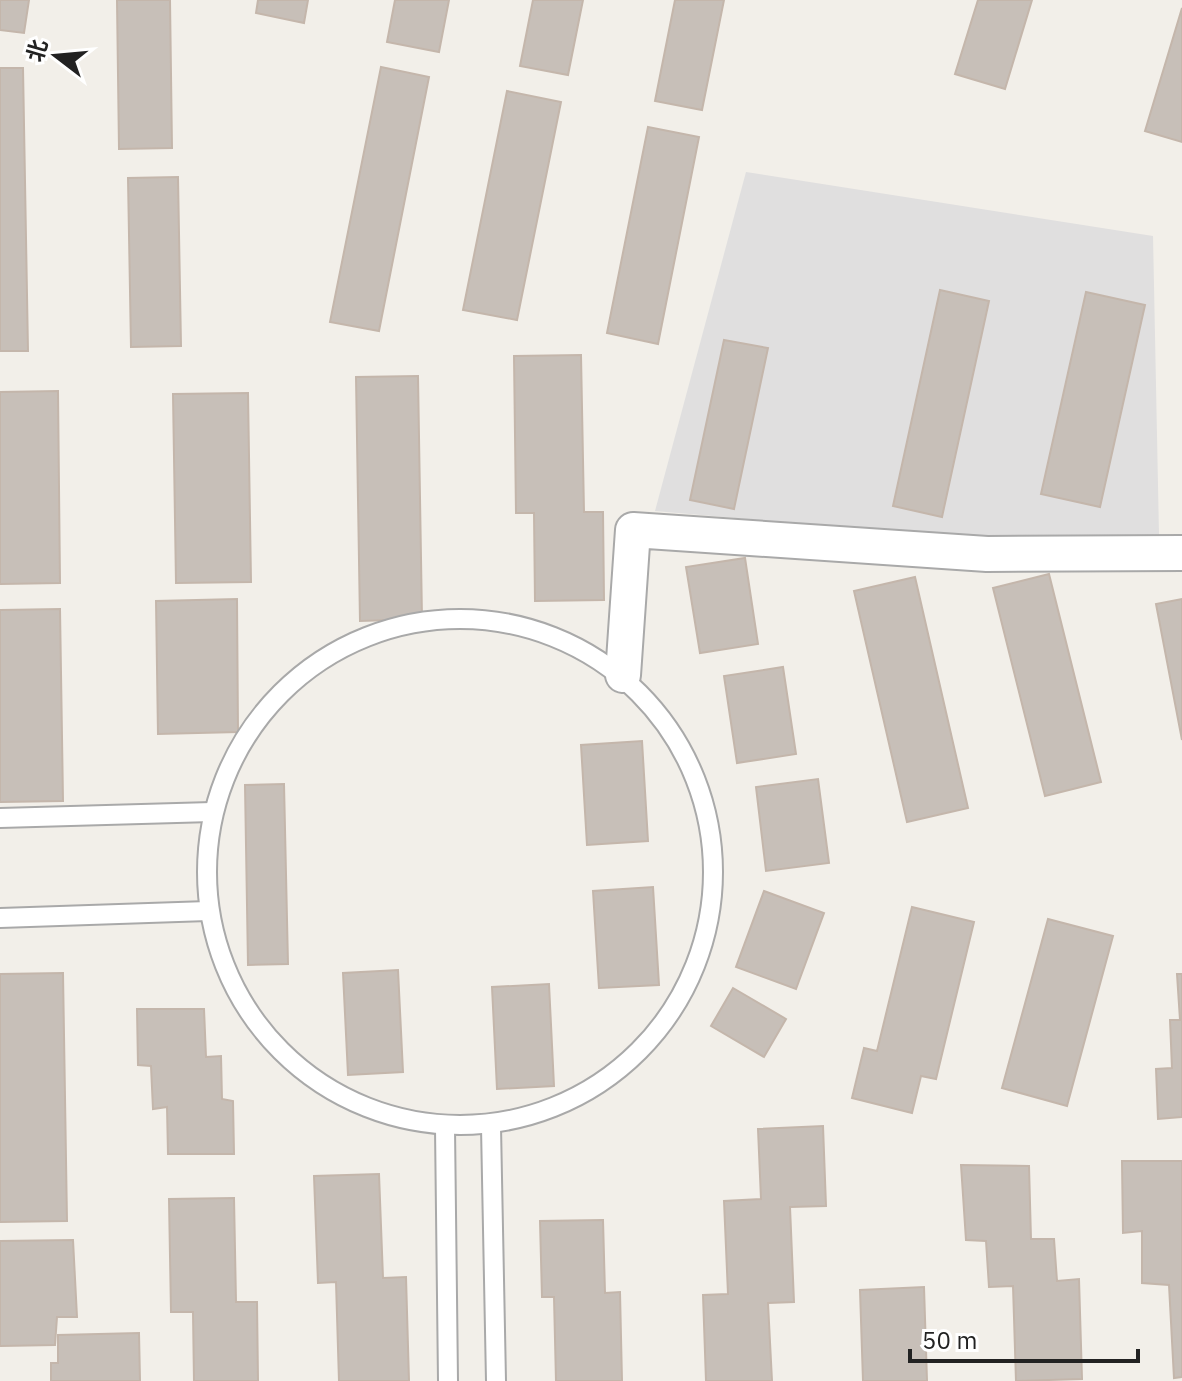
<svg xmlns="http://www.w3.org/2000/svg" width="1182" height="1381" font-family="'IBM Plex Sans','Noto Sans SC',sans-serif">
  <rect width="100%" height="100%" fill="#f2efe9"/>
  <path fill="#e0dfdf" d="M 746,172 L 1153,236 L 1159,535 L 964,538 L 655,511 Z"/>
  <g fill="#c7bfb8" stroke="#c4b6ab" stroke-width="2">
    <path d="M 0,0 L 29,0 L 24,33 L 0,30 Z"/>
    <path d="M 117,0 L 170,0 L 172,148 L 119,149 Z"/>
    <path d="M 258,0 L 308,0 L 304,23 L 256,13 Z"/>
    <path d="M 395,0 L 449,0 L 439,52 L 387,42 Z"/>
    <path d="M 533,0 L 583,0 L 568,75 L 520,66 Z"/>
    <path d="M 675,0 L 724,0 L 702,110 L 655,101 Z"/>
    <path d="M 978,0 L 1032,0 L 1005,89 L 955,74 Z"/>
    <path d="M 1182,8 L 1182,142 L 1145,131 Z"/>
    <path d="M 381,67 L 429,77 L 379,331 L 330,322 Z"/>
    <path d="M 0,68 L 23,68 L 28,351 L 0,351 Z"/>
    <path d="M 507,91 L 561,102 L 517,320 L 463,310 Z"/>
    <path d="M 648,127 L 699,137 L 658,344 L 607,333 Z"/>
    <path d="M 178,177 L 181,346 L 131,347 L 128,178 Z"/>
    <path d="M 940,290 L 989,301 L 942,517 L 893,506 Z"/>
    <path d="M 1086,292 L 1145,305 L 1100,507 L 1041,494 Z"/>
    <path d="M 724,340 L 768,348 L 734,509 L 690,500 Z"/>
    <path d="M 581,355 L 584,512 L 603,512 L 604,600 L 535,601 L 534,513 L 516,513 L 514,356 Z"/>
    <path d="M 418,376 L 422,619 L 360,621 L 356,377 Z"/>
    <path d="M 58,391 L 60,583 L 0,584 L 0,392 Z"/>
    <path d="M 248,393 L 251,582 L 176,583 L 173,394 Z"/>
    <path d="M 745,558 L 758,644 L 700,653 L 686,567 Z"/>
    <path d="M 1049,574 L 1101,782 L 1045,796 L 993,588 Z"/>
    <path d="M 915,577 L 968,808 L 907,822 L 854,591 Z"/>
    <path d="M 237,599 L 238,732 L 158,734 L 156,601 Z"/>
    <path d="M 1182,599 L 1182,740 L 1156,604 Z"/>
    <path d="M 60,609 L 63,801 L 0,802 L 0,610 Z"/>
    <path d="M 783,667 L 796,754 L 737,763 L 724,676 Z"/>
    <path d="M 642,741 L 648,841 L 587,845 L 581,745 Z"/>
    <path d="M 818,779 L 829,863 L 766,871 L 756,787 Z"/>
    <path d="M 284,784 L 288,964 L 248,965 L 245,785 Z"/>
    <path d="M 653,887 L 659,985 L 599,988 L 593,891 Z"/>
    <path d="M 764,891 L 824,913 L 796,989 L 736,967 Z"/>
    <path d="M 912,907 L 974,922 L 936,1079 L 921,1076 L 912,1113 L 852,1098 L 864,1048 L 877,1051 Z"/>
    <path d="M 1048,919 L 1113,936 L 1067,1106 L 1002,1088 Z"/>
    <path d="M 398,970 L 403,1072 L 348,1075 L 343,973 Z"/>
    <path d="M 63,973 L 67,1221 L 0,1222 L 0,974 Z"/>
    <path d="M 1177,974 L 1182,974 L 1182,1117 L 1158,1119 L 1156,1069 L 1172,1068 L 1170,1020 L 1180,1020 Z"/>
    <path d="M 549,984 L 554,1086 L 497,1089 L 492,987 Z"/>
    <path d="M 733,988 L 786,1019 L 764,1057 L 711,1026 Z"/>
    <path d="M 137,1009 L 204,1009 L 206,1057 L 221,1056 L 222,1099 L 233,1101 L 234,1154 L 168,1154 L 167,1107 L 153,1109 L 151,1066 L 138,1065 Z"/>
    <path d="M 823,1126 L 826,1206 L 790,1207 L 794,1302 L 768,1303 L 772,1381 L 706,1381 L 703,1295 L 728,1294 L 724,1201 L 761,1199 L 758,1129 Z"/>
    <path d="M 1122,1161 L 1182,1161 L 1182,1377 L 1174,1378 L 1169,1285 L 1142,1283 L 1142,1231 L 1123,1233 Z"/>
    <path d="M 961,1165 L 1029,1166 L 1031,1239 L 1054,1239 L 1057,1281 L 1079,1279 L 1082,1379 L 1016,1381 L 1013,1286 L 989,1287 L 986,1241 L 966,1240 Z"/>
    <path d="M 379,1174 L 383,1278 L 406,1277 L 409,1381 L 339,1381 L 336,1282 L 318,1283 L 314,1176 Z"/>
    <path d="M 234,1198 L 236,1302 L 257,1302 L 258,1381 L 194,1381 L 193,1312 L 171,1312 L 169,1199 Z"/>
    <path d="M 603,1220 L 605,1293 L 620,1292 L 622,1381 L 556,1381 L 554,1297 L 542,1297 L 540,1221 Z"/>
    <path d="M 73,1240 L 77,1317 L 57,1317 L 55,1345 L 0,1346 L 0,1241 Z"/>
    <path d="M 924,1287 L 927,1381 L 863,1381 L 860,1290 Z"/>
    <path d="M 139,1333 L 140,1381 L 51,1381 L 51,1363 L 58,1363 L 58,1335 Z"/>
  </g>
  <g fill="none" stroke-linecap="round" stroke-linejoin="round">
    <g stroke="#a9a9a9" stroke-width="22">
      <g id="service">
        <circle cx="460" cy="872" r="253"/>
        <path d="M 0,818 L 212,812"/>
        <path d="M 0,918 L 208,911"/>
        <path d="M 491,1127 L 496,1381"/>
        <path d="M 445,1128 L 448,1381"/>
      </g>
    </g>
    <g stroke="#a9a9a9" stroke-width="38">
      <path id="minor" d="M 623,675 L 633,530 L 987,554 L 1182,553"/>
    </g>
    <use href="#service" stroke="#fff" stroke-width="18"/>
    <use href="#minor" stroke="#fff" stroke-width="34"/>
  </g>
  <g transform="translate(56 56) rotate(286)" stroke="#ffffff" stroke-width="6" paint-order="stroke">
  <path d="M0-6L14 30L0 20L-14 30Z" fill="#222222"/>
  <text y="-12" font-size="22" font-weight="bold" text-anchor="middle" fill="#222222">北</text>
  </g>
  <path d="M910 1349v12h228v-12" fill="none" stroke="#222222" stroke-width="4"/>
  <text x="922" y="1349" font-size="24" fill="#222222" stroke="#ffffff" stroke-width="6" paint-order="stroke">50 m</text>
</svg>
